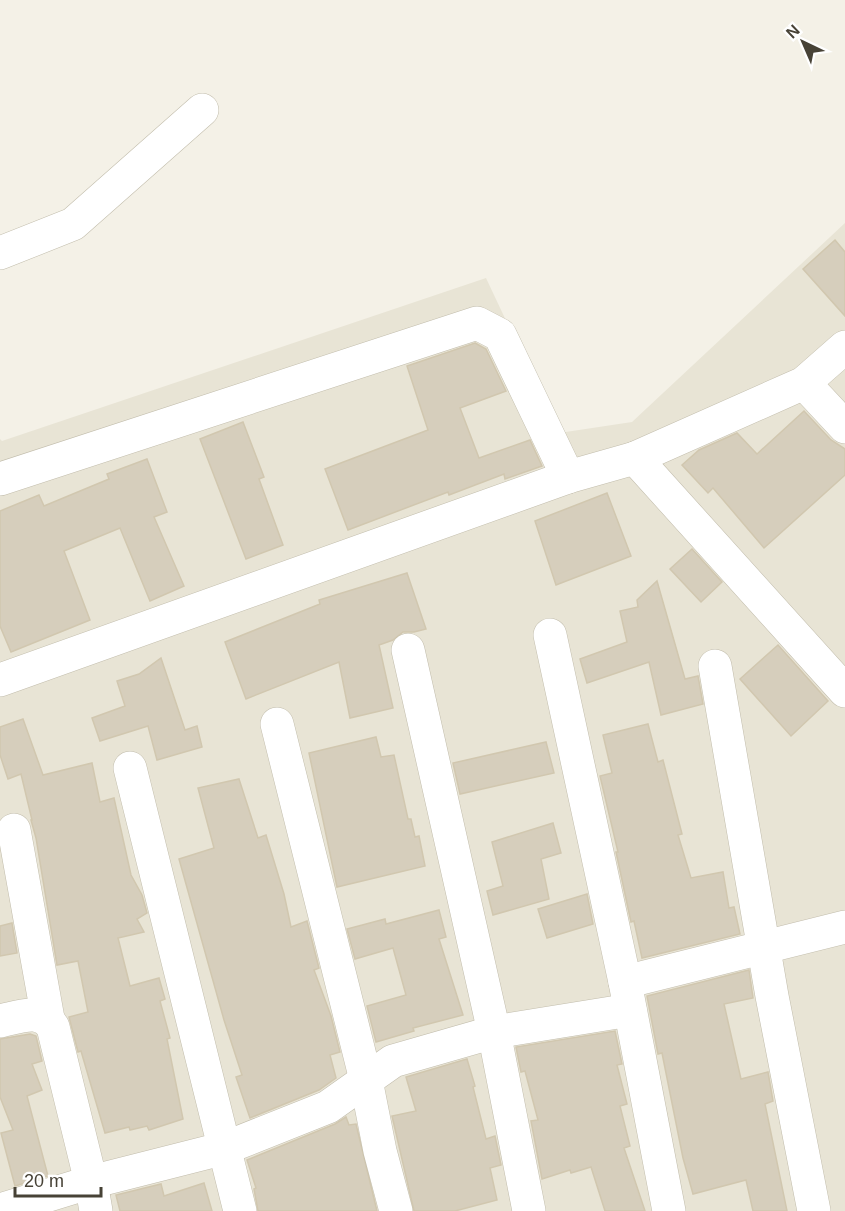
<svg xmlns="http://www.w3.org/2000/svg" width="845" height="1211" viewBox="0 0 845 1211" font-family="Arial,sans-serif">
<rect width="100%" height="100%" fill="#f4f1e7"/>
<path fill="#e8e4d5" d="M845,223v988h-845v-772l2,2 484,-163 73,155 73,-11z"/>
<g fill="#d6cebc" stroke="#d1c7af" stroke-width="1.5">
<path d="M835,240l10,12v64l-42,-47z"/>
<path d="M475,343l11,6 20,42 -46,17 19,50 51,-18 12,26 -37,13 -1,-5 -55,21 -1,-3 -100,38 -23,-61 103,-39 -21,-64z"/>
<path d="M804,411l27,29 14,9v26l-81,73 -51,-60 -5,5 -26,-28 17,-15 38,-17 20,21z"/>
<path d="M243,422l21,55 -5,2 24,66 -37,14 -46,-120z"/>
<path d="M147,459l20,53 -13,5 30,69 -34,15 -30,-73 -56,23 26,69 -79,32 -11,-26v-115l39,-16 5,11 65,-27 -2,-5z"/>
<path d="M607,493l24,63 -75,29 -21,-64z"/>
<path d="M692,549l30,33 -21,20 -31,-33z"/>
<path d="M407,573l19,56 -12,3h-11l-10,8 -14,5 14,63 -43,10 -11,-56 -93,37 -21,-57 95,-38 -1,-4z"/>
<path d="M657,581l28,98 13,-3 5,28 -42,11 -12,-53 -62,21 -7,-24 47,-17 -7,-31 18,-4 -1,-7z"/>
<path d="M778,645l50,56 -37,35 -51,-57z"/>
<path d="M161,658l24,72 12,-4 5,21 -45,13 -9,-34 -48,15 -8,-23 33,-12 -8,-25 22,-7z"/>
<path d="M23,719l20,56 49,-12 8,39 14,-4 17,77 11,20 5,18 -10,6 7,13 -26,6 12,48 29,-8 6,21 -5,2 10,37 -3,1 16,80 -34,11 -2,-4 -17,4 -1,-3 -24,6 -24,-82 -3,1 -9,-35 19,-5 -10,-51 -21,4 -21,-127 -5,-18h1l-11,-46 -13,5 -8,-24v-28z"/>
<path d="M648,724l10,38 5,-2 19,74 -4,1 13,43 32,-6 6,36 5,-1 6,27 -98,24 -8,-37 -3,1 -15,-70h2l-18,-76 12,-3 -9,-38z"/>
<path d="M376,737l5,20 13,-2 14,64h3l4,18 4,-1 6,30 -88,21 -28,-134z"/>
<path d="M546,742l8,31 -94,21 -7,-31z"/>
<path d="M239,779l19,59 8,-3 18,59 7,33 16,-6 12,47 -5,2 17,46 9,36 -10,3 6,23 -17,12 -69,28 -14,-41 6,-2 -18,-55 -45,-161 35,-11 -16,-60z"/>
<path d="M553,823l8,30 -20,6 8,40 -56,16 -6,-24 16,-5 -11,-44z"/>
<path d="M587,894l6,30 -46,14 -9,-29z"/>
<path d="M439,910l7,27 -7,2 24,76 -50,13 1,3 -38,11 -9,-36 39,-11 -13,-47 -38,11 -8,-30 38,-10 1,5z"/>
<path d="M12,923l5,30 -17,3v-30z"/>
<path d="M749,970l4,28 -29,6 17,75 27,-7 5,29 -8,3 22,107h-34l-7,-31 -53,14 -10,-36 -21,-105 -4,1 -11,-58z"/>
<path d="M615,1031l7,33 -5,1 10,39 -7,2 10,40 -6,2 21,63h-40l-14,-44 -20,6 -1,-3 -28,9 -11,-58 7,-1 -13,-49 -4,1 -5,-25z"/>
<path d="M30,1034l6,2 6,25 -10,3 10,26 -15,6 21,80 -33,10 -14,-53 12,-3 -13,-33v-58z"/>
<path d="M467,1059l8,27 -2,1 13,52 9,-3 6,29 -11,3 7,32 -42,11h-41l-22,-95 24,-5 -10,-34z"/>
<path d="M346,1117l3,8 7,-1 21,87h-119l-4,-22 2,-1 -9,-28 88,-36z"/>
<path d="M204,1183l8,28h-92l-4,-16 45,-11 3,12z"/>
</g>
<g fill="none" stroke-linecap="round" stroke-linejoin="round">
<g stroke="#c2bdac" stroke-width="34">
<g id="minor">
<path d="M0,253l73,-29 129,-114"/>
<path d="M804,383l41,44"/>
<path d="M635,458l210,233"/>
<path d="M0,479l477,-156 23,12 68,142"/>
<path d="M550,635l75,347 44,229"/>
<path d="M408,650l86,382 35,179"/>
<path d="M715,666l57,330 42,215"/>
<path d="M0,680l568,-203 67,-19 169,-75 41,-36"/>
<path d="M277,724l89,356 14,71 16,60"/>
<path d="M130,768l110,443"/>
<path d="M14,830l34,189"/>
<path d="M625,982l220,-55"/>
<path d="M0,1021c20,-4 40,-14 53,6l38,155 5,29"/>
<path d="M0,1210l91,-28 134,-34 103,-41 65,-46 101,-29 136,-22"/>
</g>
</g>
<use href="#minor" stroke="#fff" stroke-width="33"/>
</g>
<g transform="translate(803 42) rotate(316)" stroke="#ffffff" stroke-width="4.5" paint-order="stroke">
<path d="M0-4.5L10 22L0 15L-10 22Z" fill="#474236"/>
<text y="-9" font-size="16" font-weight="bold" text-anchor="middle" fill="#474236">N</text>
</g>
<path d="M15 1187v9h86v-9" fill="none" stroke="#474236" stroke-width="3"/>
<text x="24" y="1187" font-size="18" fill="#474236" stroke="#ffffff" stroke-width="4.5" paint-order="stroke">20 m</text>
</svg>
